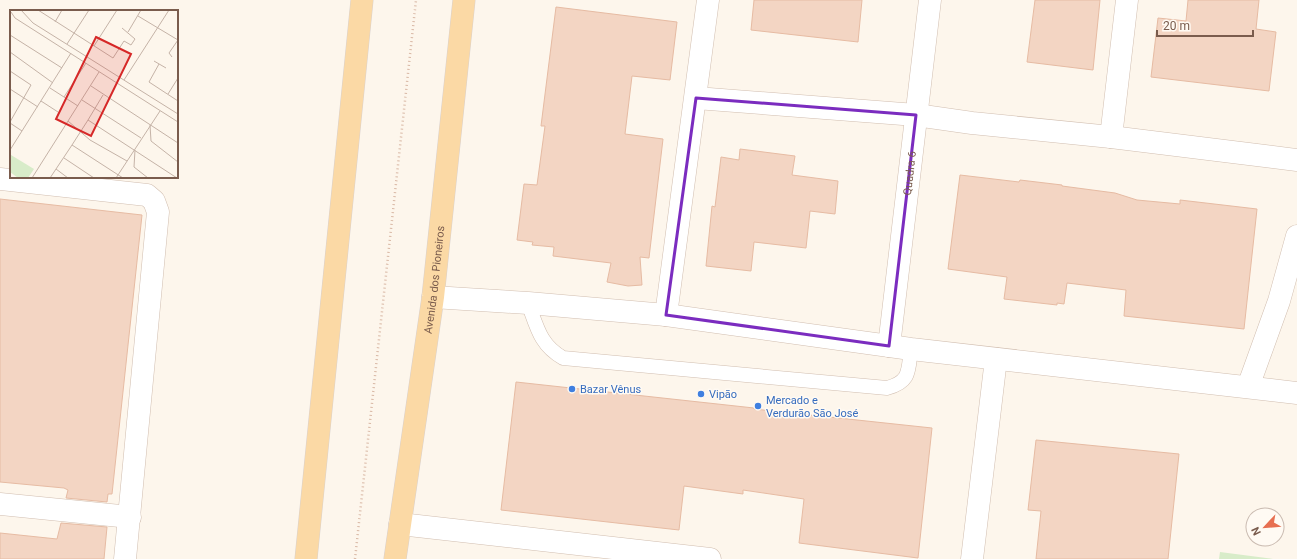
<svg xmlns="http://www.w3.org/2000/svg" width="1297" height="559" viewBox="0 0 1297 559" font-family="Roboto,sans-serif">
<rect width="100%" height="100%" fill="#fdf6ec"/>
<path fill="#d8ecc9" d="M1220,552l53,7h-54z"/>
<g fill="#f3d5c3" stroke="#e6bba3">
<path d="M754,0h108l-4,42 -107,-12z"/>
<path d="M1035,0h65l-7,70 -66,-8z"/>
<path d="M1188,0h71l-3,29 20,3 -7,59 -118,-14 7,-59 28,3z"/>
<path d="M556,7l121,15 -7,58 -38,-4 -7,58 38,5 -14,119 -9,-1 2,28 -14,1 -21,-4 4,-19 -58,-7 1,-9 -22,-2 1,-3 -16,-2 7,-56 13,1 8,-59h-4z"/>
<path d="M740,149l55,7 -3,19 46,6 -3,33 -25,-3 -4,37 -52,-6 -3,29 -45,-5 6,-60 3,1 6,-50 18,3z"/>
<path d="M960,175l59,7 1,-2 42,5v1l53,7 22,7 43,4v-4l77,9 -13,120 -120,-13 2,-26 -59,-7 -3,21 -7,-1v2l-53,-6 3,-22 -59,-8z"/>
<path d="M0,199l142,16 -30,279h-4l-1,8 -41,-4 2,-8 -4,-2 -64,-6z"/>
<path d="M516,382l238,26v1l178,19 -14,130 -119,-15 5,-44 -61,-9v4l-59,-8 -5,44 -178,-20z"/>
<path d="M1036,440l143,14 -11,105h-132l5,-48 -13,-1z"/>
<path d="M61,523l46,4 -3,32h-104v-26l57,6z"/>
</g>
<g fill="none" stroke-linecap="round" stroke-linejoin="round">
<g stroke="#d1beb0" stroke-width="15">
<path id="lane" d="M528,303c9,24 12,42 35,55l324,30c24,-6 21,-18 24,-39"/>
</g>
<g stroke="#d1beb0" stroke-width="23">
<g id="street">
<path d="M696,98l220,17 56,8 139,14 16,-137"/>
<path d="M1111,137l186,23"/>
<path d="M0,179l147,16 7,6 4,11 -33,347"/>
<path d="M433,297l95,6 138,12 245,34 386,44"/>
<path d="M666,315l42,-315"/>
<path id="s1" d="M889,346l41,-346"/>
<path d="M1248,387l31,-86 18,-65"/>
<path d="M0,504l130,13"/>
<path d="M400,524l310,35"/>
<path d="M972,559l24,-200"/>
</g>
</g>
<g stroke="#dad1cd" stroke-width="23">
<g id="primary">
<path d="M306,559l56,-559"/>
<path id="s2" d="M395,559l38,-262 31,-297"/>
</g>
</g>
<path stroke="#d9b8a5" stroke-width="2.5" stroke-dasharray="1 3" stroke-linecap="butt" d="M355,559l61,-559"/>
<use href="#lane" stroke="#fff" stroke-width="14"/>
<use href="#street" stroke="#fff" stroke-width="22"/>
<use href="#primary" stroke="#fbd9a5" stroke-width="22"/>
</g>
<path fill="none" stroke="#7b2cbf" stroke-width="3" stroke-linejoin="round" d="M696,98l220,17 -27,231 -223,-31z"/>
<g fill="#3f7fe0" stroke="#fffaf3" stroke-width="1.5">
<circle cx="572" cy="389" r="4"/>
<circle cx="701" cy="394" r="4"/>
<circle cx="758" cy="406" r="4"/>
</g>
<g text-anchor="middle" dominant-baseline="central" stroke-width="3" stroke-linejoin="round" paint-order="stroke">
<g font-size="11" fill="#7a5c4d" stroke="#fffaf3">
<text stroke="none"><textPath href="#s1" startOffset="174">Quadra 6</textPath></text>
<text stroke="none"><textPath href="#s2" startOffset="282">Avenida dos Pioneiros</textPath></text>
</g>
<g font-size="11" fill="#366cbe" stroke="#fffaf3" text-anchor="start">
<text x="580" y="389">Bazar Vênus</text>
<text x="709" y="394">Vipão</text>
<text x="766" y="400">Mercado e<tspan x="766" dy="13">Verdurão São José</tspan></text>
</g>
</g>
<g transform="translate(10 10)">
<rect width="168" height="168" fill="#fdf6ec"/>
<path d="M1,145l23,14 -6,9h-10l-8,-6z" fill="#d8ecc9"/>
<path fill="none" stroke="#c5b3a7" stroke-width="1" d="M11,0l12,13 145,91M28,0l75,48 11,-17 7,4 4,-6 -13,-11M1,2l4,6 163,104M128,6l40,24M45,12l7,-12M118,22l13,-22M0,25l52,33M57,34l22,-34M84,36l23,-36M0,42l43,31M162,47l-3,-4 9,-13M144,51l12,7M149,54l-10,18 29,19M0,61l21,14 -21,37M114,70l45,-70M81,76l87,57M40,78l28,18M0,79l28,18M158,84l10,-16M93,85l-15,25 89,58M54,87l22,-34M72,90l59,38M31,91l17,11M78,110l-16,25 51,33M58,111l22,19 37,21M0,113l12,8M140,115l1,16 27,21M0,140l61,-97M125,140l-1,17 14,11M54,148l30,20M46,159l12,9M22,168l67,-106M40,168l22,-33M106,168l44,-67"/>
<path fill="#d62828" fill-opacity="0.15" stroke="#d62828" stroke-width="2" d="M86,27l35,17 -40,82 -35,-17z"/>
<rect width="168" height="168" fill="none" stroke="#7a5c4d" stroke-width="2"/>
</g>
<g transform="translate(1265 527) rotate(244)"><circle r="19" fill="#fffaf3" stroke="#cabbb1"/>
<path d="M0-3L7 15L0 10L-7 15Z" fill="#e76f51"/>
<text y="-6" font-size="11" font-weight="bold" text-anchor="middle" fill="#7a5c4d">N</text>
</g>
<path d="M1157 30v6h96v-6" fill="none" stroke="#7a5c4d" stroke-width="2"/>
<text x="1163" y="30" font-size="12" fill="#7a5c4d" stroke="#fffaf3" stroke-width="3" paint-order="stroke">20 m</text>
</svg>
